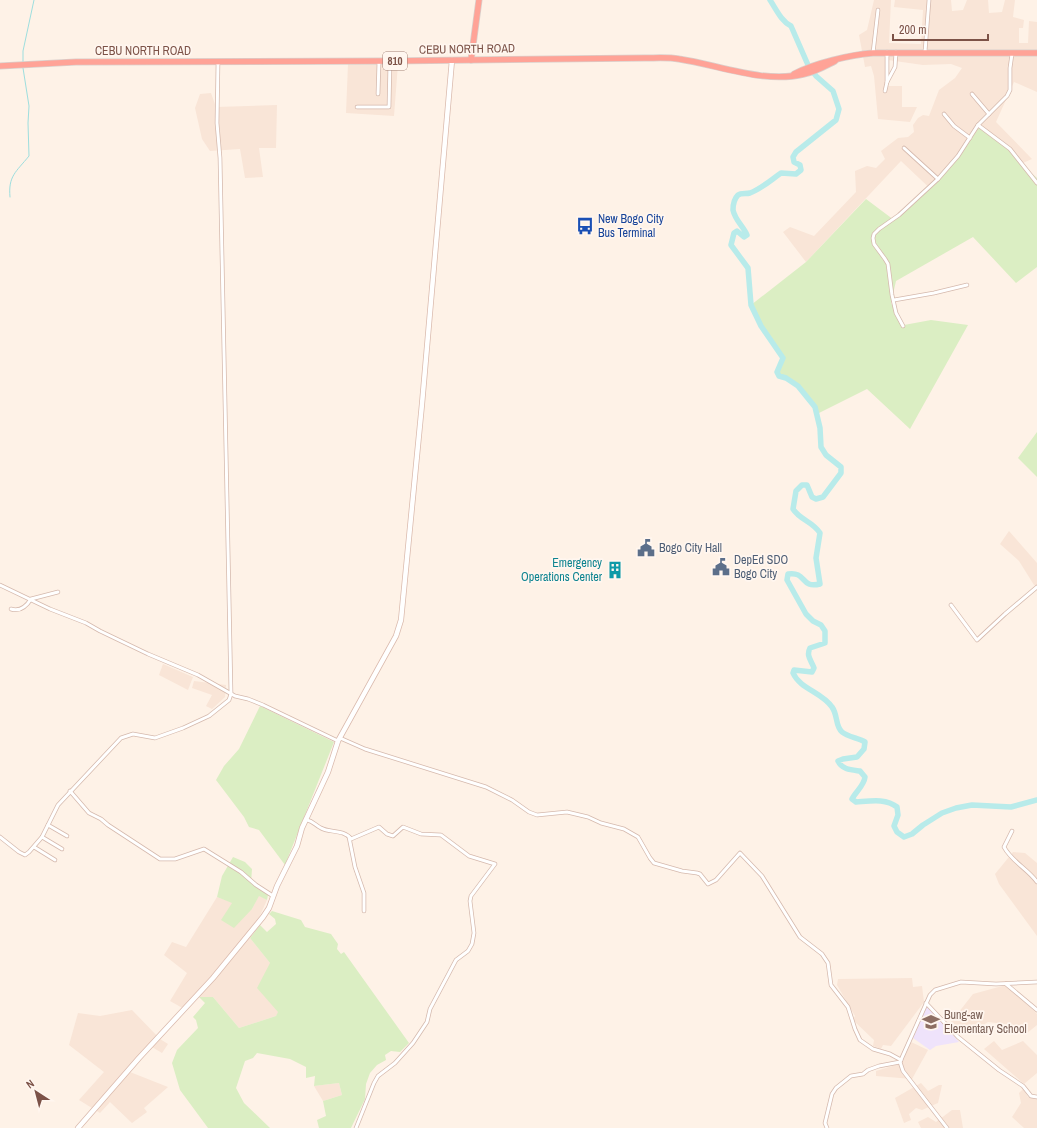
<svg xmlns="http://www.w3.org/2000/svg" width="1037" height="1128" viewBox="0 0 1037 1128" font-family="'Archivo Narrow',sans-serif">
<rect width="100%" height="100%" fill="#fef2e7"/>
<g fill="#f9e5d7">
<path d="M874,0h17l-2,43 32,1 2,-34 -29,-3 1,-7h56l1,11 11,-1 4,-10h21l1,13 13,-1 3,-12h10l-2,17 11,3 -1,8h-4v15h9l1,-22 8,1v70l-23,-10 -18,40 36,37 -70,31 -24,6 -37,-35 -95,101 -23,-30 7,-5 24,9 42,-44 -1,-21 12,-5 9,2 9,-9 -4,-8 17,-13 10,-1 6,-5 -1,-7 5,-7 5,-3 6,1 10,-26 16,-12 7,-10 -11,-4 -28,1 -35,-5v26h14v21h15l-7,15 -32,-3 -4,-43 -3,-10 -6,1 -6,-32 8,-5z"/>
<path d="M348,64h50l-4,52 -48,-3z"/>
<path d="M211,93l5,14 61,-2 -1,43h-17l4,29 -18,1 -5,-29 -30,2 -8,-12 -7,-31 5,-14z"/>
<path d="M1009,531l28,32v23l-3,-1 -15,-24 -19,-17z"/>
<path d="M163,664l30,13 -5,13 -29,-15z"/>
<path d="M194,681l32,4 -1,12 -13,12 -6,-3 6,-11 -20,-7z"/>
<path d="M1013,852l12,1 12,10v73l-38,-52 -4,-10z"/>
<path d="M259,895l8,5 -17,38 20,25 9,49 -3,4 -37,12 -26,-31h-14l-13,13 -16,-9 17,-28 -23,-18 8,-13 14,5 31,-50 35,12z"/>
<path d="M912,978l1,9 9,-1 2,16 -33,44 -8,-1 -2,4 -8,-3 1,-6 -21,-20 2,-4 -18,-31 1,-6z"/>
<path d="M1006,985l14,11 17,18v11l-11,9 -12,-9 -26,-3 -19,12 -18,-12 22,-28z"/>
<path d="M132,1010l28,29 8,5 -6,9 -10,-6 -22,25 38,15 -24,21 3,4 -15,11 -22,-21 -10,11 -21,-13 25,-28 -35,-27 9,-32 22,3z"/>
<path d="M994,1041l8,9 21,-9 14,14v18l-13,11 -40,-35z"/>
<path d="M911,1042l17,8 -16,29 -36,-3v-5l26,-8z"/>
<path d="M339,1083l3,12 -19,6 -9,-15z"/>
<path d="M921,1083l7,8 11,-6h3l-4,18 -16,7 -6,-2 -7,6 2,6 -7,3 -9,-25z"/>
<path d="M1023,1089l5,8 9,2v29h-13l-12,-11 9,-14 -2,-10z"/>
<path d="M952,1110h8l3,18h-42l-3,-6 10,-5 8,5z"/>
</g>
<path fill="#efe3fb" d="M927,1006l32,36 -23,4 -6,4 -17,-12z"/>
<g fill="#dbeec3">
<path d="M979,128l28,19 14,17 16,14v89l-21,16 -43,-46 -77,44 -5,22 13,22 27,-5 37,5 -58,104 -43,-40 -50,25c-4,-15 -22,-35 -38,-38l-2,-4 6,-14 -22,-32 -10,-21 55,-43 60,-63 28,21 53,-50z"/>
<path d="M1037,432v45l-19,-19z"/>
<path d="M260,706l74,36 -49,123 -26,-35 -10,-3 -5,-10 -28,-37 8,-14 15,-17z"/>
<path d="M233,857l12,5 7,7 -1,14 17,12 -1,5 -8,-4 -7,13 -18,19 -13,-8 11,-17 -15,-6 5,-21z"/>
<path d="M272,911l29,9 4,7 26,7 7,10 -1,5 4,5 3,-2 65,91 -9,9 -9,-1 -6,4 1,5 -9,5 -7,8 -4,11 -1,15 -14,29h-32l-2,-8 9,-4 -3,-15 19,-6 -3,-12 -25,3 1,-10 -9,2v-11l-16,-8 -33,-6 -4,5 -8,3 -9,27 8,15 26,25h-62l-28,-38 -8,-27 5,-13 21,-22 -2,-8 -3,-3 12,-14 -6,-6h14l26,31 37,-12 2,-4 -21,-24 13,-25 -20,-25 10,-13 7,7 9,-8 -1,-5 -6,-5z"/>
</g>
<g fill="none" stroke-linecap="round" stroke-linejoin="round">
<g stroke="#9ddede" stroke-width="1">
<path d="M23,62v-11l11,-51"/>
<path d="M10,197c-2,-21 6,-25 19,-41l-1,-33 1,-17 -6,-38"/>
</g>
<path stroke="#b8ebea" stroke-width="5.5" d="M770,0c6,9 11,21 21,26l17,39 8,11 17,15 6,18 -3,11 -40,32 -3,5 1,5 6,3 1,5 -5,4 -15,-1c-10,7 -20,16 -31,20 -4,1 -9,0 -12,2 -4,4 -5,11 -5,15 2,10 10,16 14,25l-3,2 -7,-6 -3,2 -3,12 17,23 3,37 10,21 22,32 -6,14 2,4 7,2 12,8 17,21 5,21 1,19 5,8 15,12v6l-18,24 -7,2 -4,-2 -5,-12h-5l-6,6 -3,18c7,11 19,12 27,24l-4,25 4,26c-20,5 -13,-13 -32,-10l-1,6 19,34 7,7 8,4 4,6v12l-15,5c-4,8 1,12 4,20l-2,4 -18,-2 -1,3c7,16 29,19 39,34 6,8 3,19 10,25 6,5 16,6 23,10l-1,7 -7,8 -14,2 -5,2c4,9 14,9 22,10l5,6c-1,9 -9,14 -13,22l4,3c14,-1 30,-4 41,5l1,8 -4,11 3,6 7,5 8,-3 11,-9 19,-12 14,-5 16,-3 39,2 26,-7"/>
<g stroke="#d5b9ad" stroke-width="4.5">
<g id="street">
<path d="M925,52l4,-52"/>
<path d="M873,53l5,-43"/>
<path d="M887,82l8,-15 1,-15"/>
<path d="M885,91l2,-9v-30"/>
<path d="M378,94l1,-33"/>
<path d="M972,94l17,20"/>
<path d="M357,107h32l1,-46"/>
<path d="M944,114l10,12 16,12"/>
<path d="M978,125l32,24 27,34"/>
<path d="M904,148l34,31"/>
<path d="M894,300l40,-7 33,-8"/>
<path d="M903,326l-7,-13 -4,-18 -4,-31 -3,-5 -11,-15 -1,-6 1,-4 5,-5 20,-14 39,-36 20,-23 20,-31 29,-29 3,-6v-22l2,-14"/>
<path d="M0,585l50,24 36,14 14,8 48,23 50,21 37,21 13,3 15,6 75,36"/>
<path d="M951,605l26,35 28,-26 32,-27"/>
<path d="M11,609c9,3 15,-2 20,-10l27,-7"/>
<path d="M340,738l25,11 121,38 26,13 17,12 8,3 30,-3 21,5 13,6 23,6 14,8 12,21 4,5 28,8 15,2 3,1 8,10 8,-4 24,-27 22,23 38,61 22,17 6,9 3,22 17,22 7,22 5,11 13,9 17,5 11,6"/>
<path d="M70,791l19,22 12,6 7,6 52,34h15l29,-10 37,23 15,13 17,11"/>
<path d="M307,820c6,1 8,5 14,8 8,5 23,1 30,11l28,-12 8,7 6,2 10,-9 18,7 20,1 28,21 26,8 -24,32 -1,5 4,32 -2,11 -4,7 -12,9 -26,49 -3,13 -14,21 -18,20 -17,13 -4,7 -18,45"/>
<path d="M48,825l19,11"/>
<path d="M1012,831l-8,16c8,15 24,22 33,35"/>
<path d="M0,837l19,15 6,3 4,-3 13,-15 16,-32 63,-67 12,-4 22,4 28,-10 26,-12 20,-16 2,-6 -11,-536 -3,-35 1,-61"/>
<path d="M42,837l20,12"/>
<path d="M349,837l6,30 9,26v18"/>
<path d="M34,847l21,13"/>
<path d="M1006,984l31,26"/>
<path d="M926,1003l32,34 41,33 24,16 8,10 6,1"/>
<path d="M827,1128l-2,-5 7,-29 4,-6 15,-12 12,-2 5,-4 11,-4 21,-4"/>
<path d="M947,1128l-44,-57 -3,-9 30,-67 5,-5 26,-8 35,2 41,-2"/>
</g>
</g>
<g stroke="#dabaad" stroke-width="6">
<path id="secondary" d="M78,1128l61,-70 74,-80 50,-61 6,-9 8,-22 20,-40 5,-18 26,-56 10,-31 58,-105 5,-16 21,-216 30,-344"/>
</g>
<g stroke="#dacfcb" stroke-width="7">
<g id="highway">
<path d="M471,60l8,-60"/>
<path d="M0,66l76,-4 314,-1 255,-3c11,0 23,-1 34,1 40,6 85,25 125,15 11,-2 21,-8 31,-13"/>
<path d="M794,74c21,-11 56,-19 79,-21h164"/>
</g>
</g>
<use href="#street" stroke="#fff" stroke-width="3"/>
<use href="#secondary" stroke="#fff" stroke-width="4.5"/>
<use href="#highway" stroke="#ffa397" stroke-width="5.5"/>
</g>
<defs>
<g id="bus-bare" transform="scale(1.38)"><path d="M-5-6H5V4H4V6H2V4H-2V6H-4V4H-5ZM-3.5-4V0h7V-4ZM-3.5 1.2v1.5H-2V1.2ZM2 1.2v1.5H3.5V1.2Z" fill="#1a4fb4" stroke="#fff6ef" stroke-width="2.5" paint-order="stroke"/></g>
<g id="civic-bare" transform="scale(1.38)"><path d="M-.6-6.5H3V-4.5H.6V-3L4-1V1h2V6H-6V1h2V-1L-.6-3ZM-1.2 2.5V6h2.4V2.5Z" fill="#5c6f8a" stroke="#fff6ef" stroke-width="2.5" paint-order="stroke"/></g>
<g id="building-bare" transform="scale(1.38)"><path d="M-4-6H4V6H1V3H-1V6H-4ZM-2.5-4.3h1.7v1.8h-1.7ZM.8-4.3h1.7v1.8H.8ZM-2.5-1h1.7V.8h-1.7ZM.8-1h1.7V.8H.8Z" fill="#0f9aa8" stroke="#fff6ef" stroke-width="2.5" paint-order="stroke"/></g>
<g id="school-bare" transform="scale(1.38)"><path d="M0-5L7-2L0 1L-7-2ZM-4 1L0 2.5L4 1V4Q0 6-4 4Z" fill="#8d6e63" stroke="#fff6ef" stroke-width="2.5" paint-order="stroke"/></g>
</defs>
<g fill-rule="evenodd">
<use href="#bus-bare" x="585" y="226"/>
<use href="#civic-bare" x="646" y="548"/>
<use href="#civic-bare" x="721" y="567"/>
<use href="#building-bare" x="615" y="570"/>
<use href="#school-bare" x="931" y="1022"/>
</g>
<g text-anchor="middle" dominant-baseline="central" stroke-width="3.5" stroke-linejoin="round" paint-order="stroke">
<rect fill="#fff6ef" stroke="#a38379" stroke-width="1" x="383" y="52" width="24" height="18" rx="3"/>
<g font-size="11" font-weight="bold" fill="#7c5247">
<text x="395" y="61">810</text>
</g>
<g font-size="12" fill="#7c5247" stroke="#fff6ef">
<text transform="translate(467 49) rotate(-1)">CEBU NORTH ROAD</text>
<text x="143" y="51">CEBU NORTH ROAD</text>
</g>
<g font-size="12" fill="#164399" stroke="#fff6ef" text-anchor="start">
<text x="598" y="219">New Bogo City<tspan x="598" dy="14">Bus Terminal</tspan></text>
</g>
<g font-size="12" fill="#4e5e75" stroke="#fff6ef" text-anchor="start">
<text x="659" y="548">Bogo City Hall</text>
<text x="734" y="560">DepEd SDO<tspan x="734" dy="14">Bogo City</tspan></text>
</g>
<g font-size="12" fill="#0d838f" stroke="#fff6ef" text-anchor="end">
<text x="602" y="563">Emergency<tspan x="602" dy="14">Operations Center</tspan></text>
</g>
<g font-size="12" fill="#785e54" stroke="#fff6ef" text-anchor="start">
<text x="944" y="1015">Bung-aw<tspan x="944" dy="14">Elementary School</tspan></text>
</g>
</g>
<g transform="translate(36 1092) rotate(324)" stroke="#fff6ef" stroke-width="3" paint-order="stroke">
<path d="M0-3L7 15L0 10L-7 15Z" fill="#7c5247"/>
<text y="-6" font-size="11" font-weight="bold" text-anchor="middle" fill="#7c5247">N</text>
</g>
<path d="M893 34v6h95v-6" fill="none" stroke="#7c5247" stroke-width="2"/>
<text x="899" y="34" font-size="12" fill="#7c5247" stroke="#fff6ef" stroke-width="3" paint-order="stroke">200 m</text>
</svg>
